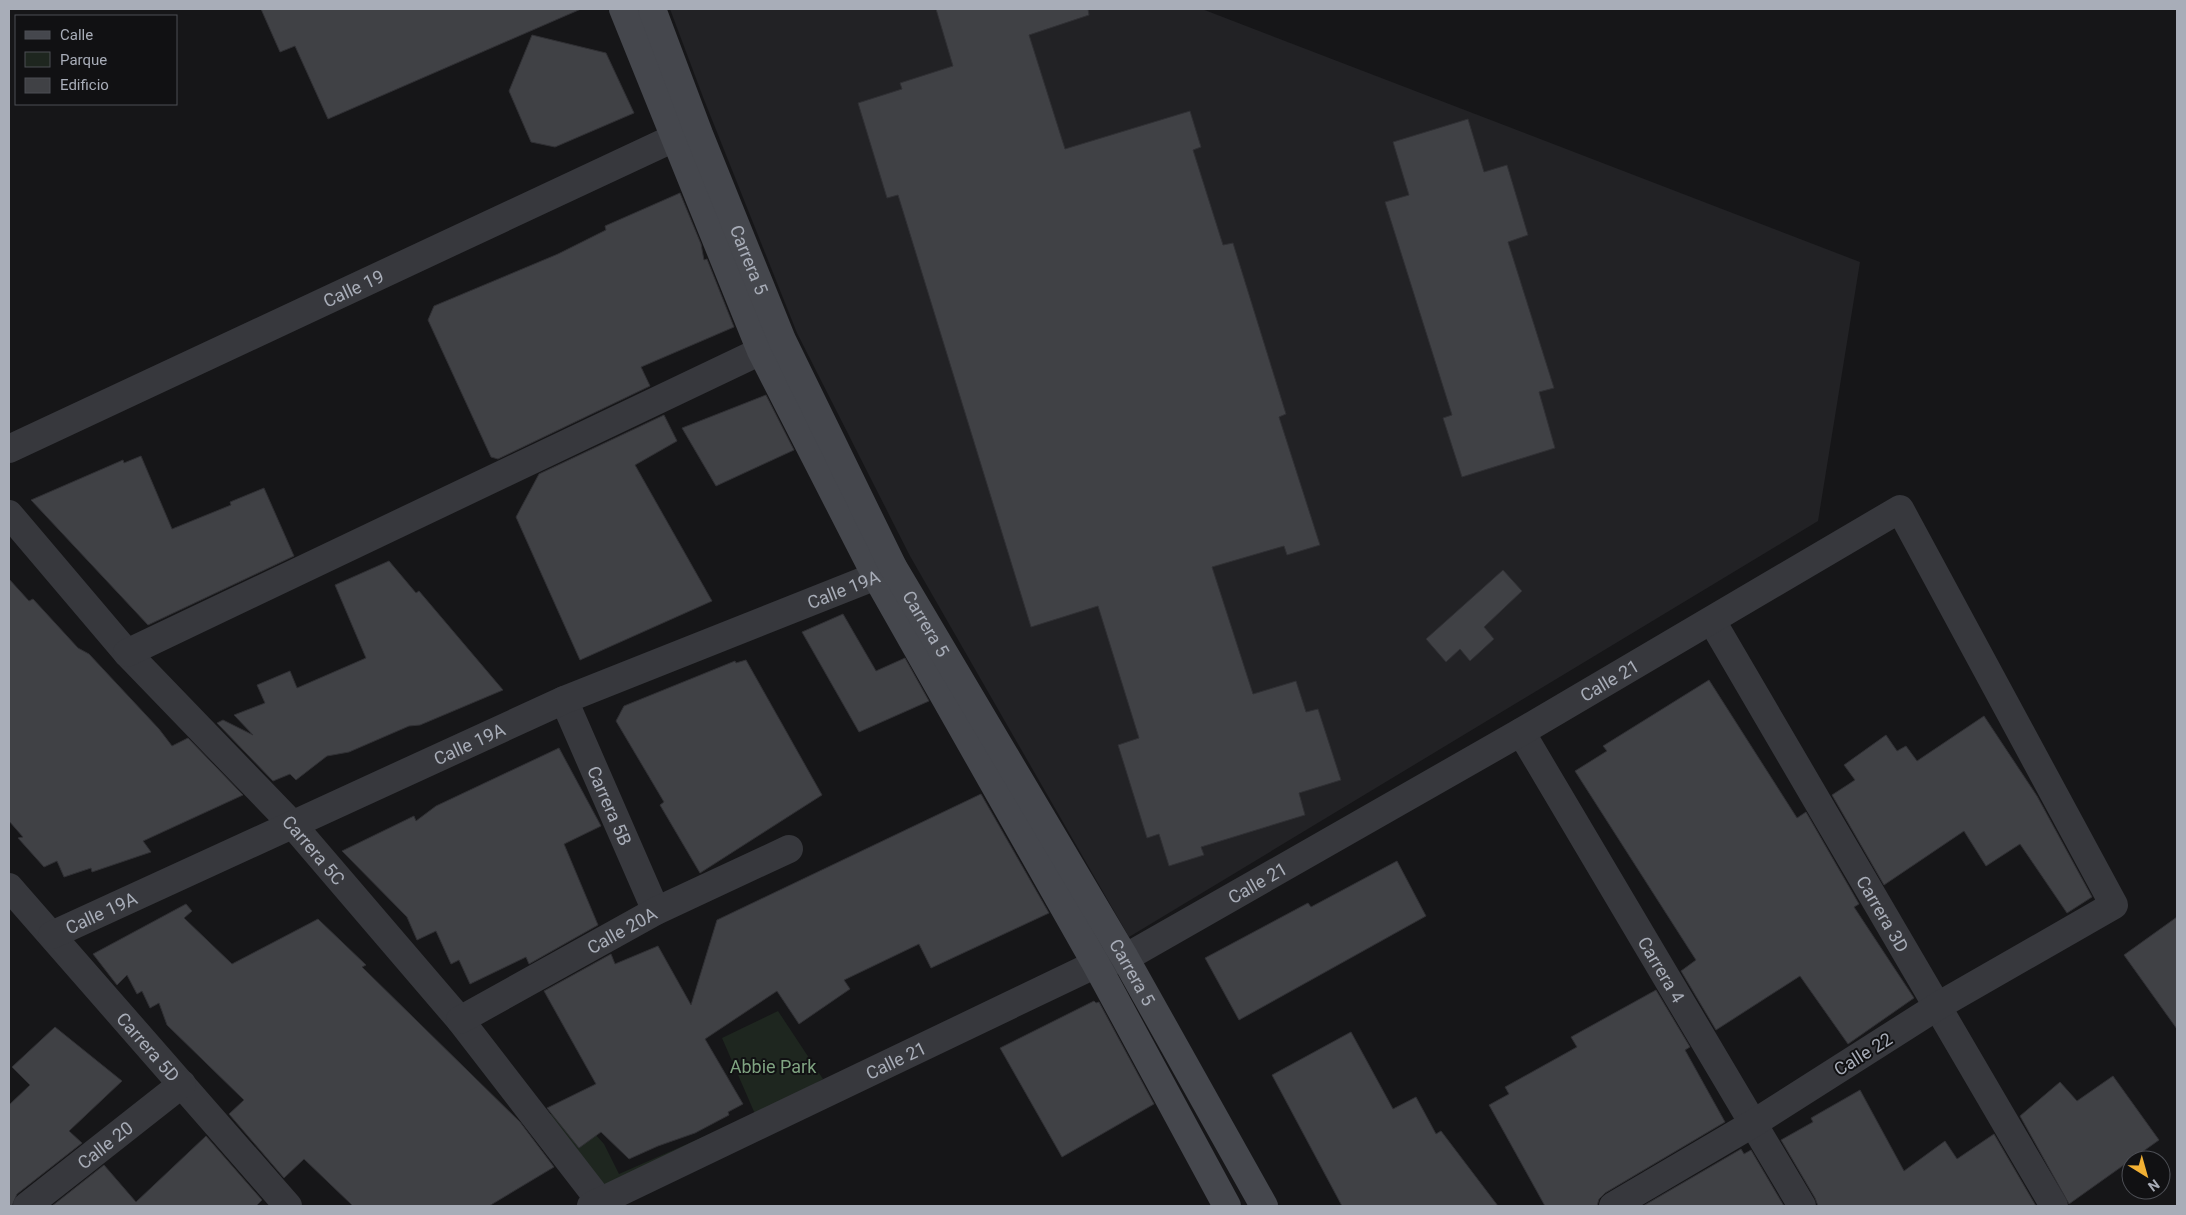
<svg xmlns="http://www.w3.org/2000/svg" width="2186" height="1215" viewBox="0 0 2186 1215" font-family="Roboto,sans-serif">
<rect width="100%" height="100%" fill="#161618"/>
<path fill="#222225" d="M670,9h532l658,253 -42,259 -689,416 -219,-381 -113,-223 -94,-236z"/>
<path fill="#1e261f" d="M778,1011l45,68 -66,39 -157,69 -55,-69 22,-15 37,41 15,30 136,-60 -33,-76z"/>
<g fill="#404145" stroke="#303034">
<path d="M261,9h320l-253,110 -33,-73 -15,6z"/>
<path d="M936,9h152l1,6 -60,20 36,114 125,-38 11,36 -8,3 30,95 10,-2 53,171 -7,3 41,128 -33,10 -3,-9 -72,21 41,127 43,-13 10,31 12,-3 23,71 -42,13 6,22 -104,32 3,8 -35,11 -10,-32 -12,4 -29,-93 21,-7 -41,-132 -67,21 -133,-432 -11,3 -29,-95 44,-14 -2,-6 53,-17z"/>
<path d="M532,35l74,18 28,60 -79,34 -24,-5 -22,-51z"/>
<path d="M1468,119l16,53 23,-7 21,70 -20,7 46,146 -15,4 16,56 -93,29 -19,-59 9,-3 -67,-213 24,-7 -16,-53z"/>
<path d="M680,193l21,51 3,16 3,-1 27,68 -93,40 9,19 -152,73 -7,-2 -63,-137 6,-14 124,-52 48,-24 -1,-4z"/>
<path d="M766,395l28,55 -78,36 -34,-58z"/>
<path d="M664,415l13,26 -42,24 77,136 -132,59 -64,-143 23,-43z"/>
<path d="M141,456l31,73 59,-24 -1,-3 34,-14 30,68 -146,69 -117,-125 92,-40 1,3z"/>
<path d="M389,561l27,32 3,-2 84,99 -83,35 -11,1 -60,26 -22,4 -31,24 -6,-6 -17,7 -56,-58 6,-3 30,15 -19,-20 31,-12 -8,-18 33,-14 7,17 69,-30 -31,-73z"/>
<path d="M1503,570l19,21 -38,36 10,12 -24,22 -10,-12 -14,13 -20,-23z"/>
<path d="M9,579l20,22 4,-2 45,49 11,6 70,75 13,17 16,-8 55,57 -100,46 8,11 -59,20 -1,-4 -27,9 -7,-16 -13,6 -26,-29 5,-1 -14,-16z"/>
<path d="M843,614l33,57 29,-13 24,43 -70,31 -57,-100z"/>
<path d="M746,660l76,135 -122,78 -40,-68 4,-3 -48,-81 8,-15 111,-45 1,2z"/>
<path d="M1709,680l88,138 9,-6 53,92 -5,3 60,91 -66,46 -48,-68 -84,54 -35,-59 15,-11 -121,-189 32,-20 -4,-5z"/>
<path d="M1984,716l53,80 55,101 -25,16 -47,-69 -34,22 -22,-35 -80,54 -52,-90 23,-15 -11,-15 42,-30 11,16 9,-5 11,15z"/>
<path d="M559,748l42,78 -37,18 34,81 -69,39 -3,-7 -56,27 -11,-24 -8,4 -15,-33 -19,9 -10,-23 -65,-66 72,-35 2,5 20,-15z"/>
<path d="M981,794l68,119 -118,55 -12,-24 -75,36 6,9 -51,35 -22,-33 -72,48 38,65 -15,8 1,3 -34,18 -37,13 -29,13 -28,-27 -22,16 -32,-40 49,-24 -52,-93 67,-37 4,10 43,-18 33,59 26,-85z"/>
<path d="M1397,861l29,55 -187,104 -34,-62 103,-55 3,4z"/>
<path d="M186,904l6,7 -8,7 48,46 86,-45 48,46 -4,2 158,155 34,45 -65,39h-136l-49,-47 -20,19 -55,-64 15,-14 -77,-75 -8,-22 -9,5 -8,-17 -5,3 -10,-19 -10,10 -24,-31z"/>
<path d="M2177,917v112l-53,-74z"/>
<path d="M1656,990l34,57 -5,3 40,72 -120,71 -6,6 -2,7h-52l-56,-101 20,-11 -4,-7 72,-40 -6,-10z"/>
<path d="M1094,1001l2,2 3,-1 55,102 -92,53 -62,-109z"/>
<path d="M55,1027l67,54 -53,50 13,12 -65,51 -5,12h-3v-101l21,-20 -18,-18z"/>
<path d="M1351,1032l42,77 23,-12 20,37 5,-3 57,75h-156l-70,-131z"/>
<path d="M2113,1076l46,64 -90,64 -49,-88 40,-34 17,19z"/>
<path d="M1860,1090l44,81 41,-30 12,18 37,-25 42,72h-218l-3,-8 -34,-58 32,-18 -2,-4z"/>
<path d="M206,1136l56,64 -6,6h-204l52,-41 32,37z"/>
<path d="M1741,1149l3,5 7,-4 33,56h-141z"/>
</g>
<g fill="none" stroke-linecap="round" stroke-linejoin="round">
<g stroke="#37383d" stroke-width="28">
<path id="s1" d="M9,449l665,-311 24,-3"/>
<path id="s2" d="M9,514l118,139 165,171 168,196 140,181"/>
<path id="s3" d="M1712,621l342,585"/>
<path d="M127,653l634,-302"/>
<path id="s4" d="M564,700l92,211"/>
<path id="s5" d="M1521,732l281,474"/>
<path id="s6" d="M9,887l279,319"/>
<path id="s7" d="M52,935l512,-235 312,-124 17,-9"/>
<path id="s8" d="M460,1020l196,-109 133,-62"/>
<path id="s9" d="M27,1206l155,-122"/>
<path id="s10" d="M591,1206l505,-242 29,-6 396,-226 379,-223 214,396 -176,101 -184,117 -141,83"/>
</g>
<g stroke="#45474d" stroke-width="28">
<path d="M623,9l138,342 115,225 220,388 131,242"/>
<path id="s11" d="M652,9l47,125 83,206 111,227 232,391 139,248"/>
</g>
</g>
<g text-anchor="middle" dominant-baseline="central" stroke-width="4" stroke-linejoin="round" paint-order="stroke">
<g font-size="18" fill="#a8adb8" stroke="#111113">
<text stroke="none"><textPath href="#s11" startOffset="269">Carrera 5</textPath></text>
<text stroke="none"><textPath href="#s1" startOffset="380">Calle 19</textPath></text>
<text stroke="none"><textPath href="#s7" startOffset="864">Calle 19A</textPath></text>
<text stroke="none"><textPath href="#s11" startOffset="674">Carrera 5</textPath></text>
<text stroke="none"><textPath href="#s10" startOffset="1148">Calle 21</textPath></text>
<text stroke="none"><textPath href="#s7" startOffset="459">Calle 19A</textPath></text>
<text stroke="none"><textPath href="#s4" startOffset="115">Carrera 5B</textPath></text>
<text stroke="none"><textPath href="#s2" startOffset="454">Carrera 5C</textPath></text>
<text stroke="none"><textPath href="#s10" startOffset="742">Calle 21</textPath></text>
<text stroke="none"><textPath href="#s7" startOffset="54">Calle 19A</textPath></text>
<text stroke="none"><textPath href="#s3" startOffset="339">Carrera 3D</textPath></text>
<text stroke="none"><textPath href="#s8" startOffset="185">Calle 20A</textPath></text>
<text stroke="none"><textPath href="#s5" startOffset="276">Carrera 4</textPath></text>
<text stroke="none"><textPath href="#s11" startOffset="1079">Carrera 5</textPath></text>
<text stroke="none"><textPath href="#s6" startOffset="212">Carrera 5D</textPath></text>
<text transform="translate(1863 1054) rotate(-32)">Calle 22</text>
<text stroke="none"><textPath href="#s10" startOffset="338">Calle 21</textPath></text>
<text stroke="none"><textPath href="#s9" startOffset="99">Calle 20</textPath></text>
</g>
<g font-size="18" fill="#7fa381" stroke="#111113">
<text x="773" y="1066">Abbie Park</text>
</g>
</g>
<rect width="2186" height="1215" fill="none" stroke="#a8adb8" stroke-width="20"/>
<rect x="15" y="15" width="162" height="90" fill="#111113" stroke="#4d4f55"/>
<rect x="25" y="31" width="25" height="8" fill="#45474d" stroke="#4d4f55"/>
<text x="60" y="40" font-size="15" fill="#a8adb8">Calle</text>
<rect x="25" y="52" width="25" height="15" fill="#1e261f" stroke="#4d4f55"/>
<text x="60" y="65" font-size="15" fill="#a8adb8">Parque</text>
<rect x="25" y="78" width="25" height="15" fill="#404145" stroke="#4d4f55"/>
<text x="60" y="90" font-size="15" fill="#a8adb8">Edificio</text>
<g transform="translate(2146 1175) rotate(143)"><circle r="24" fill="#111113" stroke="#4d4f55"/>
<path d="M0-4L9 19L0 12L-9 19Z" fill="#f2b134"/>
<text y="-8" font-size="14" font-weight="bold" text-anchor="middle" fill="#a8adb8">N</text>
</g>
</svg>
